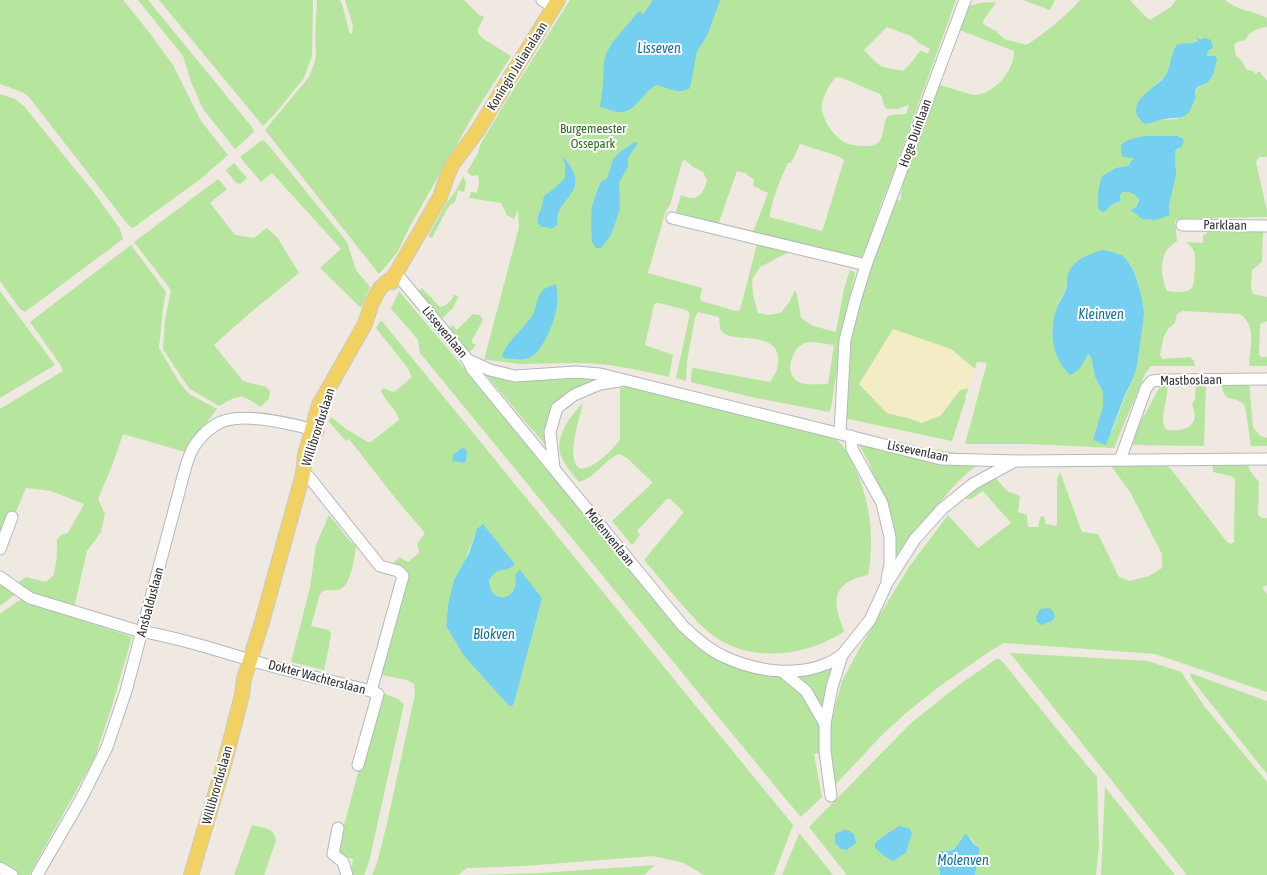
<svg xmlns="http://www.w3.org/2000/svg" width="1267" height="875" viewBox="0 0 1267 875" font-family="'Asap Condensed',sans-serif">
<rect width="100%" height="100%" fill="#efe9e1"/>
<g fill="#b6e59e" fill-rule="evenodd">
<path d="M0,0h123l26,32 24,33 28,56 27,34 -30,26 -61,44 -4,3 -4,-2 -100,-129 -7,-5 -22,-8z"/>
<path d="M138,0h10l104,127 2,5 -19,17 -32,-40 -12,-27 -8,-26z"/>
<path d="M159,0h154l-1,56 -8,22 -30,37 -11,11z"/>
<path d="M317,0h23l2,4 8,30 2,-1 1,-7 -8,-26h119l14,14 6,3 -6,12v4l4,5 29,18 -38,60 -63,110 -13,27 -18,21 -114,-144 44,-53 6,-16 1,-6 -1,-17z"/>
<path d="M570,0h386l-67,185c-12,24 -16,52 -29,75l-108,-25 16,-42 -13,-6 -2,-2 1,-5 -9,-7 -8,-2 -19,54 -42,-13 5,-17c3,1 7,3 10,3 10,1 14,-10 16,-18l-4,-8 -10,-5 -8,-7 -3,2 -12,43 -4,5 -18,63 54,15 -2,10 1,3 35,10 4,-1 17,-66 32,8 -29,15 -6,9 -2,4 1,15 5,18 10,2 13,-2 9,-12 5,-11 2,5 4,23 12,8 23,6 8,-43 6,-19 4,2 1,2 -9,38 -15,96 -2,4 -78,-15 -60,-15 1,-13 2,-1 76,14c6,-9 9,-15 8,-26 -3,-21 -33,-16 -48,-20 -4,-1 -8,-4 -10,-7l-1,-12 -21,-5 -3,6 -8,43 -1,20 -10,-3 13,-60v-6l-3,-2 -27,-7h-3l-2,2 -9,40 28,10 -4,22c-23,-5 -46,-11 -69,-13 -27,-2 -53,0 -80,0 -12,-1 -24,-4 -36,-4l35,-133 -1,-17 -4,9 -7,-4 -6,-12 -32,-5 2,-6 6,1 2,-10 -1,-8 -6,1 -5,-4 11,-19 3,-10 24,-40zM887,27l24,9 8,7 11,6 -2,5 -6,-3h-2l-10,13 -7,7 -20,-4 -5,-3 -14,-14zM836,77l6,1 38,16c4,5 2,11 7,15h10l12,-4 -3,9 -14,1 -5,2c-4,7 -3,21 -9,26 -5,4 -12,3 -18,3 -4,-1 -9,-1 -12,-2 -12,-5 -24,-21 -26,-34 -2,-9 8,-27 14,-33zM800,144l38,12 6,4 -21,69 -2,2 -51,-14c0,-13 12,-42 18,-54h3zM813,342l21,3 -6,39c-9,0 -24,2 -31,-3 -13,-9 -5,-32 7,-38 2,-1 7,-1 9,-1z"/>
<path d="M968,0h3l-2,6 11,-3 15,-1 1,1 -12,16 -1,5 13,7 8,8 22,6c11,-5 47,-35 54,-45h50l12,13 8,7 21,-13 5,-7h49c11,10 29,11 42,18v9c-9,1 -17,4 -22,13l-8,2 -3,3 2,11 5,4 6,10 6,1 3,3 3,-3 8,10v76h-8l-3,5 11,49v6l-89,2 -3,2 2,20c-4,3 -7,5 -10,9 -8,11 -5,30 0,41 7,1 19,3 25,-3 3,-4 4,-31 2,-37 -2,-4 -5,-6 -8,-9l17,1v-7l6,-5h54l-1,31 -10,8 -1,18 2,6 14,3v24l-7,3 -1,31 3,2h5v9h-18c0,-18 9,-39 -9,-52l-57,-3 -6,3 -2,9 -7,6 -4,7 -4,19 2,4 28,-2 4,4 1,5h-44l-6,8 -31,74 -85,-4h-64l22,-81 -10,-1 -2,7 -24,-20 -89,38 25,26 21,5 14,5 19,-8 19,-25 9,-2 -4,8 1,2 -14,43 -108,-23 6,-80 8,-36 37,-102h3l2,2 2,-15 -1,-2zM960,30l54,21c1,18 -19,43 -38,44 -6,0 -28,-8 -37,-10zM1198,37l5,2 5,17 8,6c-3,6 -2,14 -7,19 -7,6 -15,5 -13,16l-4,6 -2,7 -13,9 -37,2 -4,-12 6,-12 23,-21 4,-9 3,-14 15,-10h6l6,-2zM1144,136l36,1 -1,12 -4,2 -1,9 2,4 -7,41 1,10 -34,-8c5,-13 0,-15 -13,-15l-3,3 1,6 -8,3 13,-37 2,-1 5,-9h-10l-2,-4v-8zM1103,251l10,1 16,11 6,11 6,20 -4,72c-8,22 -17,43 -25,65l-19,9 10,-33v-15l-8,-15 -4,-20 -3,-3 -7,12 -18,1c-11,-21 -14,-38 -6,-60 4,-11 11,-18 10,-30z"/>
<path d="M1023,0h32l-5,10z"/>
<path d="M0,94l15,5 9,7 71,88 25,35 3,10 -98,73 -5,-3 -20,-28z"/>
<path d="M262,140l3,1 82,101 9,28 14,17 -9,21 -41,-40 21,-19 -69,-76 -11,9 -21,-25z"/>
<path d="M234,163l13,15 -7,6 -4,-1 -10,-13z"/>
<path d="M463,177l3,5 -2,10 -6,-2 -3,12 -5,3 -4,6 -14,27 -4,-2 19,-34 8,-10z"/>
<path d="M218,179l9,10 -17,14 25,32 19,3 13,-10 10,9 22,36 -48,39 -37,33 29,36 23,6 4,4 -1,8 -9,8c-20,-15 -21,-12 -41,-1l-29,-17 -6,-8 -21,-32 2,-29 6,-30 -37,-48z"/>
<path d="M131,245l35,47 -3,16 -4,40 20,34 10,12 28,15 -32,43 -62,-18 -11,32 -14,33 7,15 -4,18 -14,19 -13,57 -47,-16 -11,-8 10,-7 20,5 8,-7c1,-7 3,-15 3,-23 1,-10 -4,-16 11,-19l16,-29 -33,-13 -25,-3 -19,45 -7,12v-136l63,-38 -3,-7 -30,-42z"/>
<path d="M422,288l18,19c8,-2 10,-5 14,-12l5,1 -1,1 -5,11 -13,12 -24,-27z"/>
<path d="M0,291l55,74 -55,33z"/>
<path d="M399,291l293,347 91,38 21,18 12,21 5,19 3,18 -10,2 8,43 -21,20 -17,-20 -364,-444 -2,-13 -9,-11 -18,-20z"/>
<path d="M473,314l7,1 3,5 -12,22 5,3 -5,6 -9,-2 -12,-14v-7l3,-3 4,5z"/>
<path d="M381,320l412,505 -19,50h-70l-20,-12 -31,-7 -129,10 -57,2 -9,7h-86l4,-9 10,-38 29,-134 -1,-10 -7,-4 -30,-6 26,-93 -13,-15 9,-9 9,5 11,-9 -1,-6 -1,-3 8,-11 -29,-34 -47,-60 -3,2 -17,-19 2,-5 15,12 22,13h3l28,-22c-3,-12 -14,-19 -18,-29l2,-3 11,4 18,-15 -5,-10 -31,-39zM477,529l38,35c-9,8 -16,4 -23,11 -2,3 -3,5 -2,9 1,20 30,18 25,-9l26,26 -29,105h-3l-45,-50 -18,-30 2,-21z"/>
<path d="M485,374l39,5 77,-1 -38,20 -15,50z"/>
<path d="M1196,382h10l-2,64 -76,-1 34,-62h5c3,14 -10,37 0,47 20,2 34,-5 25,-26l3,-5z"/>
<path d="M1249,382l4,45 7,9 7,2v8h-16l-6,-40c-9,-13 -21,1 -24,-23z"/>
<path d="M630,386l75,10 103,23c11,6 24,14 32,24 6,6 9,13 13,21 17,34 22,73 15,111 -4,1 -8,2 -12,3 -28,12 -20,30 -12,53l-2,2c-39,24 -92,30 -130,2 -10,-8 -18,-17 -26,-26 -15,-16 -28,-33 -42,-49l40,-48 -14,-13h-3l-30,32 3,4 -8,10 -20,-24 40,-38v-1l-25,-24 -7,-4c-16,5 -24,24 -41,28 -6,-8 -15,-17 -18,-26 -7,-19 10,-41 22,-53 -3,15 -19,58 -2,66 15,-2 30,-18 39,-29v-52z"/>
<path d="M848,431l70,16 45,7 19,8c-21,13 -36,33 -52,53 -17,22 -32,45 -48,68l6,-16 -5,-68 -14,-36 -10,-18z"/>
<path d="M1109,463h54l8,6 56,73 4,2 3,-2 1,-63 -4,-3 -18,-4 -1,-9h36l2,8 9,11 -1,33 4,3h5v67l-5,2 5,8v97l-112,-38 -151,-11 -11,6 -53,37 -33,26 -24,22 -48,51 -6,-45 2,-17 11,-42 20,-37 47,-77 39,-52 30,33 33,-25 -28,-32c-8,4 -10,11 -20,7l31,-22 13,15 13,5 -2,16 9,3 1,12h10l2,-10 2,-1 2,1 2,7 10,2 1,-3v-44l3,-7 22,60 16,2 21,43 11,4 19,-5 13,-8v-14l-32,-62z"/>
<path d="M329,515l20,25 7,6c-2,11 -4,42 -19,44 -7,1 -12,-2 -17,4l-9,32 17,4 3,3 -2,14 -5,23 -33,-8 19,-75 6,-42z"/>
<path d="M0,581l16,13 -16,12z"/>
<path d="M24,599l4,3 104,35 -20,69 -17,51 -66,118h-10l-19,-12v-249l18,-13z"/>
<path d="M1010,653l138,8 33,11 24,35 62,75v93h-80z"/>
<path d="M998,658l4,3 58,72 37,44 2,68 -3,30h-121l5,-27 -3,-1 -7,-10 -9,1c-3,10 -10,14 -20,13l-5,8 4,16h-93l-38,-48 102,-104 49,-39zM889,834l19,12 -2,7 -19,5 -11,-10 -1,-5 9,-8z"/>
<path d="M834,664l-10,45h-4l-24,-34z"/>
<path d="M1190,673l77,28v73l-74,-93 -3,-6z"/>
<path d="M380,692l18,7 6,5 -35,158 -5,13h-13l2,-16 -16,-5 7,-29z"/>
<path d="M1105,787l70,88h-74z"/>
<path d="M252,825c11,3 23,2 24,16l-12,34h-30z"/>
<path d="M799,834h1l33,41h-51z"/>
<path d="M655,865l-11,10h-173l70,-2z"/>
</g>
<path fill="#f3ecc5" d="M893,329l58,20 24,20 -6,19 -9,2 -19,25 -19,8 -14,-5 -21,-5 -28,-29z"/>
<g fill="#75cff0">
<path d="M653,0h67l-13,36 -10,15 -7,37c-10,7 -22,0 -33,-3 -14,5 -18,25 -35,27 -6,1 -15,-4 -22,-5l3,-22 1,-22 2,-9 6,-11 26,-31 2,-1 3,4z"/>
<path d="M1197,36l3,3 5,-1 6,2 2,8 -5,2 1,2 -2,2 1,2h7l2,3c-2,6 -3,17 -8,22 -6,6 -16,3 -13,16 -3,5 -4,11 -7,15 -6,8 -16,5 -24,7 -7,1 -13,4 -19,5 -5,-2 -7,-5 -9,-9 -6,-17 20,-28 28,-39 7,-10 4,-23 13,-32l15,-1 5,-2z"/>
<path d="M1144,136h33l5,2 2,3 -2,5 -7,5 1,24 -7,30 1,10 -14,5 -14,-1 -11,-9 5,-3 3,-7c-3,-7 -9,-8 -16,-8l-3,3 1,6 -8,3 -9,8 -5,-2c-2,-12 -1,-22 3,-34l14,-8 12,-2 5,-8 -10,-1 -2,-4v-8c7,-6 14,-7 23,-9z"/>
<path d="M635,142l3,1 -10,15v9l-9,15 1,27 -9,26 -10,13h-5l-4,-6 -1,-23 1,-13 7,-20 2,-4 6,-4 6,-18 6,-7z"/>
<path d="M562,156c35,37 -10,42 -4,68l-6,5 -6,-2h-5c-6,-6 -3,-11 0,-18 1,-4 2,-9 3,-13l10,-7 11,-11v-14z"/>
<path d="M1103,250l10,2 10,4 6,7 6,11 6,20 3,20 -7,52 -3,10 -9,19 -19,50 -13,-5 10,-34v-14l-8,-15 -4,-20 -3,-3c-4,8 -9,18 -18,21 -19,-17 -22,-48 -12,-70 2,-5 6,-10 8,-16 2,-8 0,-15 5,-21 7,-10 21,-15 32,-18z"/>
<path d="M556,284c1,7 2,14 1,21 -1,14 -14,46 -26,52 -8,4 -19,2 -27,1l-2,-3c7,-17 22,-25 31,-41 4,-7 3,-16 9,-23 4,-4 9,-5 14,-7z"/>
<path d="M462,448l4,1 1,6 -2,8 -13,-2 2,-7z"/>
<path d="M483,524l32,40c-8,9 -17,3 -23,12 -3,3 -3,6 -2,9 2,19 30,16 25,-10l5,-5 22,28 -28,105 -2,3h-3l-45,-50 -18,-30 2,-21 6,-25 15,-27 8,-24z"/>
<path d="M1049,608l4,3 2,6 -3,4 -10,4 -5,-3 -1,-5 4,-8z"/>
<path d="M899,826l10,2 3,5 -6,20 -13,8 -6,-3 -12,-10v-5c7,-7 15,-11 24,-17z"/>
<path d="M844,830h4l6,4 2,9 -9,7 -6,-1 -6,-6v-9z"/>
<path d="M966,834c5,4 7,12 14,14l-5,27h-35c-1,-9 -6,-17 1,-24 17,2 15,-8 25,-17z"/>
</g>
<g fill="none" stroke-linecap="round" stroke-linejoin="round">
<g stroke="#b4b7c1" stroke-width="13">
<g id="minor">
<path d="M542,0l11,7"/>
<path d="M672,218l194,47"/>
<path d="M1182,225l85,1"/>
<path d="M395,275l6,4 67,81 22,10 25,6 61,-4 24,2 341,85 75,2 251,-2"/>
<path d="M468,360l4,9 211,257c13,12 26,24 42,31 30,14 71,20 101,7 6,-2 11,-6 16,-9"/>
<path d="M840,433l5,-93 10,-39 11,-36 99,-265"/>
<path d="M851,436l1,13 30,54 8,34v27l-3,15"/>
<path d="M1120,460l26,-72 6,-7 11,-1 104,-1"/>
<path d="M554,468l-4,-36 7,-24 17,-13 26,-11 20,-3"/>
<path d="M303,474l6,3 71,89 18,5 5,5 -32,115"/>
<path d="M0,549l12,-32"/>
<path d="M0,577l30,21 105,32c40,7 79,19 118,31 39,11 79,20 118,30l7,3 -20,71"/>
<path d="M783,672l23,19 19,33"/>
<path d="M831,796l-6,-45v-27l7,-37 10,-32 28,-35 17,-37 28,-44 27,-30 31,-25 42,-23"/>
<path d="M338,828l-5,26 10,8 4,13"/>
<path d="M0,868l12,7"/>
<path d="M37,875l44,-76 26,-52 19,-56 53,-199c4,-15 7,-31 14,-44 5,-8 13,-17 21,-22 22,-17 79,-2 104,5"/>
</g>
</g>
<g stroke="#c9c9c9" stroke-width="16">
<g id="major">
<path d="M392,282l3,-7 45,-78 8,-23 4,-9 24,-32 82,-133"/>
<path d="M191,875l34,-114 17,-66 2,-16 18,-57 41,-148 2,-19 14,-50 46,-81 7,-21 8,-15 15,-13"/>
</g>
</g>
<use href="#minor" stroke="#fff" stroke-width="11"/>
<use href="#major" stroke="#f2d163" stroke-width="14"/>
</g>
<g text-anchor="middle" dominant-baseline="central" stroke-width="4" stroke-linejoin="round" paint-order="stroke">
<g font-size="13" fill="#2e2e2e" stroke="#fff">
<text transform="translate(517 66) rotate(-58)">Koningin Julianalaan</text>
<text transform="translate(915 133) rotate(-70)">Hoge Duinlaan</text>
<text transform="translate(1225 225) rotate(1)">Parklaan</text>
<text transform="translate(445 332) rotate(50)">Lissevenlaan</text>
<text transform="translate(1191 380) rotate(-1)">Mastboslaan</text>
<text transform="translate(318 427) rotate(-72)">Willibrorduslaan</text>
<text transform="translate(918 451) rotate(12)">Lissevenlaan</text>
<text transform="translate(610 537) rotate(51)">Molenvenlaan</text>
<text transform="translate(150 602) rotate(-75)">Ansbalduslaan</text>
<text transform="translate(317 677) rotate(15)">Dokter Wachterslaan</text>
<text transform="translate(217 785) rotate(-74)">Willibrorduslaan</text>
</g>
<g font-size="13" fill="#2c6e1b" stroke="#fff">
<text x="593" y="128">Burgemeester<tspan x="593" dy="15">Ossepark</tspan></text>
</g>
<g font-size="14" font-style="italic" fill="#0d6fa3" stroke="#fff">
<text x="659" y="48">Lisseven</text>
<text x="1101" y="314">Kleinven</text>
<text x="494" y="634">Blokven</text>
<text x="963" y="860">Molenven</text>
</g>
</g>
</svg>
